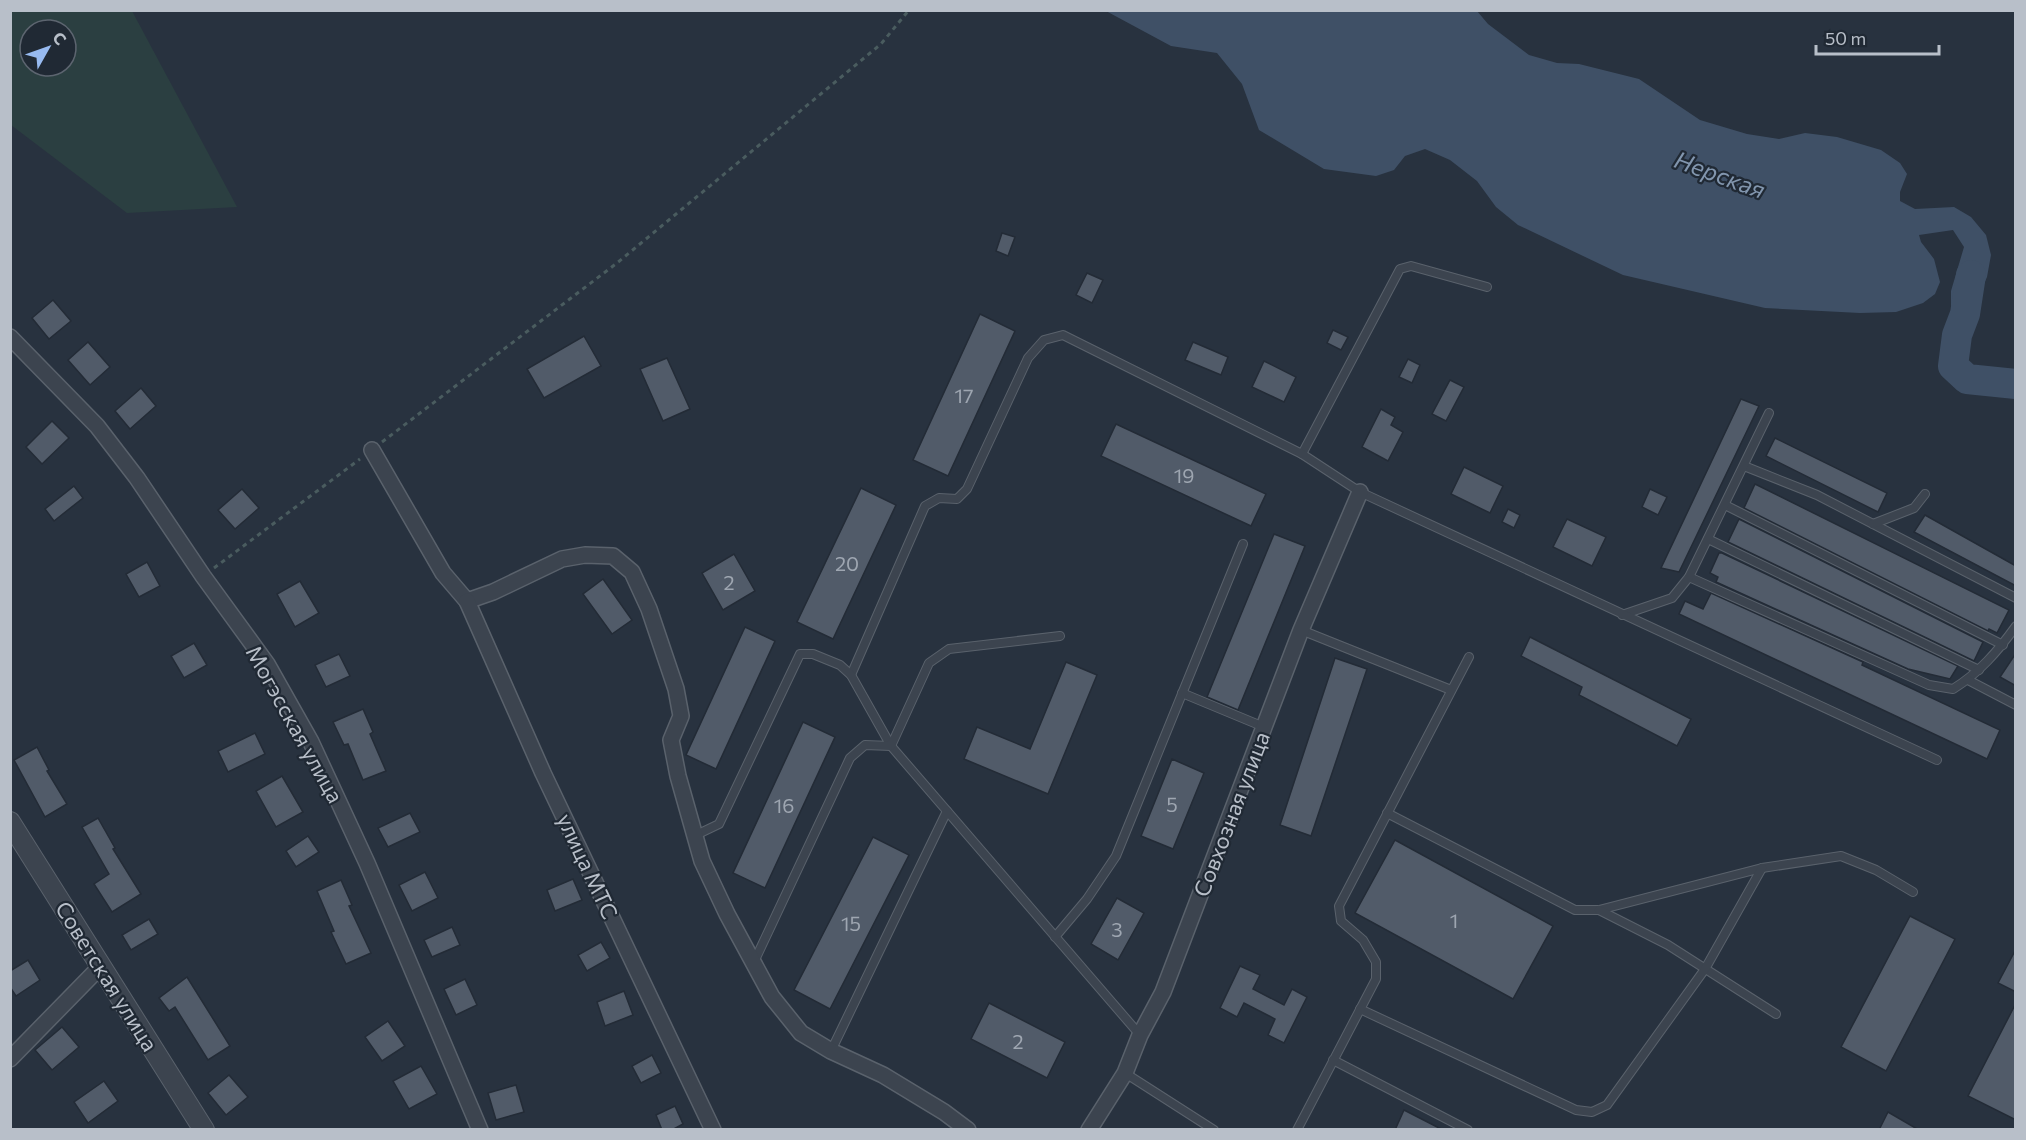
<svg xmlns="http://www.w3.org/2000/svg" width="2026" height="1140" viewBox="0 0 2026 1140" font-family="Commissioner,sans-serif">
<rect width="100%" height="100%" fill="#28323f"/>
<path fill="#2b3f41" fill-rule="evenodd" d="M10,11h122l105,196 -110,6 -116,-88zM30,30h36v36h-36z"/>
<path fill="#3f5066" d="M1106,11h371l11,13 41,31 28,8 22,1 60,15 61,41 47,14 32,5 26,-6 32,4 44,13 19,13 7,11 -7,18v9l15,8 39,-2 17,10 15,18 5,20 -4,22 -15,34 -7,3 -14,-5v-18l13,-44 -11,-17 -34,5 2,7 13,17 6,23 -5,12 -12,9 -27,9 -36,1 -95,-5 -142,-33 -105,-50 -22,-18 -19,-26 -27,-21 -25,-11 -20,7 -11,14 -18,6 -52,-7 -65,-39 -17,-46 -25,-31 -46,-7z"/>
<g fill="none" stroke-linecap="round" stroke-linejoin="round">
<path stroke="#3f5066" stroke-width="30" d="M1971,275l-6,39 -8,21 -4,31 14,13 49,5"/>
</g>
<g fill="#515b69" stroke="#232b36" stroke-width="1.5">
<path d="M1002,233l13,4 -7,19 -12,-5z"/>
<path d="M1087,273l16,7 -11,23 -16,-8z"/>
<path d="M53,300l18,21 -22,18 -17,-21z"/>
<path d="M980,314l35,17 -67,145 -35,-16z"/>
<path d="M1333,330l15,7 -7,13 -14,-7z"/>
<path d="M584,336l17,30 -57,32 -17,-29z"/>
<path d="M88,342l22,25 -20,18 -22,-25z"/>
<path d="M1193,342l35,15 -7,18 -36,-15z"/>
<path d="M667,358l23,51 -27,12 -23,-52z"/>
<path d="M1408,359l12,6 -8,18 -13,-6z"/>
<path d="M1264,361l32,16 -12,25 -32,-15z"/>
<path d="M1450,380l14,7 -18,34 -14,-7z"/>
<path d="M141,388l15,18 -26,23 -15,-18z"/>
<path d="M1741,399l18,7 -80,166 -18,-4z"/>
<path d="M1381,409l14,8 -4,8 12,7 -15,29 -26,-14z"/>
<path d="M52,421l17,17 -27,26 -16,-17z"/>
<path d="M1116,424l150,70 -15,32 -150,-70z"/>
<path d="M1775,438l112,55 -9,19 -112,-56z"/>
<path d="M1464,467l39,19 -13,27 -39,-19z"/>
<path d="M1755,484l254,126 -12,23 -8,-4 -1,2 -244,-123z"/>
<path d="M74,486l9,12 -29,23 -9,-12z"/>
<path d="M861,488l35,17 -63,134 -36,-17z"/>
<path d="M242,489l17,19 -24,21 -17,-19z"/>
<path d="M1650,489l17,8 -9,18 -16,-8z"/>
<path d="M1508,509l12,6 -6,13 -12,-6z"/>
<path d="M1925,515l91,51v20l-102,-54z"/>
<path d="M1567,519l39,18 -14,29 -39,-19z"/>
<path d="M1739,519l244,123 -9,19 -246,-119z"/>
<path d="M1274,534l31,12 -67,164 -31,-13z"/>
<path d="M1719,553h3l236,113 -8,13 -42,-10 -192,-87 2,-5 -8,-4z"/>
<path d="M734,554l21,37 -32,19 -21,-37z"/>
<path d="M147,562l13,24 -21,11 -13,-23z"/>
<path d="M603,579l29,41 -20,14 -29,-40z"/>
<path d="M300,581l19,32 -24,14 -18,-33z"/>
<path d="M1711,593l152,69 -1,3 138,65 -13,29 -308,-145 6,-13 18,8z"/>
<path d="M745,627l30,14 -59,128 -30,-14z"/>
<path d="M1530,637l161,82 -14,27 -98,-51 3,-8 -61,-31z"/>
<path d="M194,643l13,22 -23,13 -13,-22z"/>
<path d="M2016,653v33l-16,-9z"/>
<path d="M339,654l11,22 -24,11 -11,-22z"/>
<path d="M1335,658l32,11 -56,167 -31,-11z"/>
<path d="M1066,662l31,13 -49,119 -84,-35 13,-32 53,22z"/>
<path d="M363,709l10,23 -3,2 16,37 -23,9 -15,-36 -4,1 -11,-23z"/>
<path d="M803,722l32,15 -70,151 -32,-15z"/>
<path d="M255,733l10,21 -37,18 -10,-21z"/>
<path d="M37,747l12,23 -2,1 20,33 -22,13 -31,-57z"/>
<path d="M1172,759l32,14 -31,76 -32,-13z"/>
<path d="M282,776l21,36 -27,15 -20,-36z"/>
<path d="M410,813l10,19 -32,15 -10,-19z"/>
<path d="M98,818l17,30 -2,1 28,45 -29,18 -18,-28 15,-10 -27,-47z"/>
<path d="M308,836l11,16 -23,15 -10,-16z"/>
<path d="M873,837l36,18 -79,154 -36,-19z"/>
<path d="M1395,840l158,86 -40,73 -158,-86z"/>
<path d="M425,872l13,26 -26,13 -13,-26z"/>
<path d="M573,879l9,21 -27,11 -8,-21z"/>
<path d="M341,880l11,25 -3,1 22,47 -25,11 -15,-32 3,-1 -17,-40z"/>
<path d="M1117,898l27,15 -26,47 -27,-16z"/>
<path d="M1910,916l45,23 -69,132 -45,-24z"/>
<path d="M149,919l9,15 -27,16 -9,-15z"/>
<path d="M452,927l8,18 -28,12 -8,-17z"/>
<path d="M601,942l9,16 -23,13 -9,-16z"/>
<path d="M2016,949v43l-18,-9z"/>
<path d="M28,960l12,20 -24,16 -6,-9v-16z"/>
<path d="M1240,966l20,9 -7,14 31,16 8,-16 15,8 -23,46 -16,-8 7,-16 -31,-16 -7,14 -17,-9z"/>
<path d="M187,977l43,69 -22,14 -33,-53 -6,4 -10,-13z"/>
<path d="M465,979l12,26 -21,10 -12,-26z"/>
<path d="M624,991l9,24 -28,11 -8,-24z"/>
<path d="M989,1003l76,39 -18,36 -76,-39z"/>
<path d="M2016,1003v117l-48,-24z"/>
<path d="M388,1021l17,25 -23,15 -17,-24z"/>
<path d="M62,1027l17,20 -27,23 -17,-20z"/>
<path d="M652,1055l9,18 -20,10 -9,-17z"/>
<path d="M421,1066l16,28 -28,15 -16,-28z"/>
<path d="M229,1075l19,22 -22,18 -18,-22z"/>
<path d="M104,1081l14,20 -30,22 -14,-21z"/>
<path d="M516,1085l8,27 -28,8 -8,-27z"/>
<path d="M675,1106l8,18 -11,6h-10l-6,-15z"/>
<path d="M1404,1110l39,20h-48z"/>
<path d="M1888,1112l31,18h-40z"/>
</g>
<g fill="none" stroke-linecap="round" stroke-linejoin="round">
<g stroke="#5a626c" stroke-width="10">
<g id="service">
<path d="M1302,454l98,-185 11,-3 76,21"/>
<path d="M1744,466l73,29 199,103"/>
<path d="M1725,505l278,140"/>
<path d="M1873,524l41,-16 11,-14"/>
<path d="M1708,539l271,131"/>
<path d="M1689,577l240,108 24,4c26,-16 45,-38 63,-63"/>
<path d="M1622,615l50,-17 17,-21 80,-164"/>
<path d="M1301,630l150,60"/>
<path d="M851,675l74,-169 14,-8 18,1 10,-10 61,-131 16,-18 19,-5 239,119 58,38 577,268"/>
<path d="M1968,680l48,25"/>
<path d="M1182,693l82,34"/>
<path d="M1387,813l188,97h24l163,-42 79,-12 35,14 37,22"/>
<path d="M694,836l25,-12 81,-170h13l27,11 11,10 40,71 249,289"/>
<path d="M1599,910l69,35 108,69"/>
<path d="M1055,937l32,-38 29,-43 127,-312"/>
<path d="M754,962l96,-204 15,-13 26,1 38,-83 20,-14 111,-13"/>
<path d="M1360,1009l216,101 16,2 15,-7 98,-136 57,-101"/>
<path d="M831,1051l116,-240"/>
<path d="M1333,1060l135,70"/>
<path d="M1125,1073l89,57"/>
<path d="M1297,1130l79,-151v-17l-13,-22 -22,-19 -2,-15 130,-249"/>
</g>
</g>
<g stroke="#5a626c" stroke-width="18">
<g id="minor">
<path d="M10,337l87,89 40,52 66,98 64,88 44,78 56,121 113,267"/>
<path d="M372,450l71,123 24,28 26,-9 69,-33 23,-4 28,1 19,16 17,37 27,80 5,27 -10,24 7,36 24,85 25,53 45,83 29,36 30,18 52,24 61,37 24,18"/>
<path d="M467,601l76,172 170,357"/>
<path d="M10,1059l91,-93"/>
<path d="M1089,1130l36,-57 15,-38 23,-43 138,-362 59,-138"/>
</g>
</g>
<g stroke="#5a626c" stroke-width="22">
<path id="tertiary" d="M10,822l194,308"/>
</g>
<g stroke="#4a5c5f" stroke-width="3" stroke-dasharray="4.5 4.5" stroke-linecap="butt">
<path d="M382,442l235,-179 264,-219 28,-34"/>
<path d="M214,568l146,-109"/>
</g>
<use href="#service" stroke="#3c444f" stroke-width="8"/>
<use href="#minor" stroke="#3c444f" stroke-width="15"/>
<use href="#tertiary" stroke="#3c444f" stroke-width="20"/>
</g>
<g text-anchor="middle" dominant-baseline="central" stroke-width="4.5" stroke-linejoin="round" paint-order="stroke">
<g font-size="20" fill="#9ea6b1">
<text x="964" y="395">17</text>
<text x="1184" y="475">19</text>
<text x="847" y="563">20</text>
<text x="729" y="582">2</text>
<text x="1172" y="804">5</text>
<text x="784" y="805">16</text>
<text x="1454" y="920">1</text>
<text x="851" y="923">15</text>
<text x="1117" y="929">3</text>
<text x="1018" y="1041">2</text>
</g>
<g font-size="22" fill="#b8bfc9" stroke="#202934">
<text transform="translate(295 724) rotate(61)">Могэсская улица</text>
<text transform="translate(1231 814) rotate(-69)">Совхозная улица</text>
<text transform="translate(588 866) rotate(65)">улица МТС</text>
<text transform="translate(107 976) rotate(58)">Советская улица</text>
</g>
<g font-size="24" font-style="italic" fill="#8296ae" stroke="#202934">
<text transform="translate(1720 174) rotate(20)">Нерская</text>
</g>
</g>
<rect width="2026" height="1140" fill="none" stroke="#b8bfc9" stroke-width="24"/>
<g transform="translate(48 48) rotate(50)"><circle r="28" fill="#202934" stroke="#5d6570" stroke-width="1.5"/>
<path d="M0-4.5L10 22L0 15L-10 22Z" fill="#97baf0"/>
<text y="-9" font-size="16" font-weight="bold" text-anchor="middle" fill="#b8bfc9">С</text>
</g>
<path d="M1816 45v9h123v-9" fill="none" stroke="#b8bfc9" stroke-width="3"/>
<text x="1825" y="45" font-size="18" fill="#b8bfc9" stroke="#202934" stroke-width="4.5" paint-order="stroke">50 m</text>
</svg>
